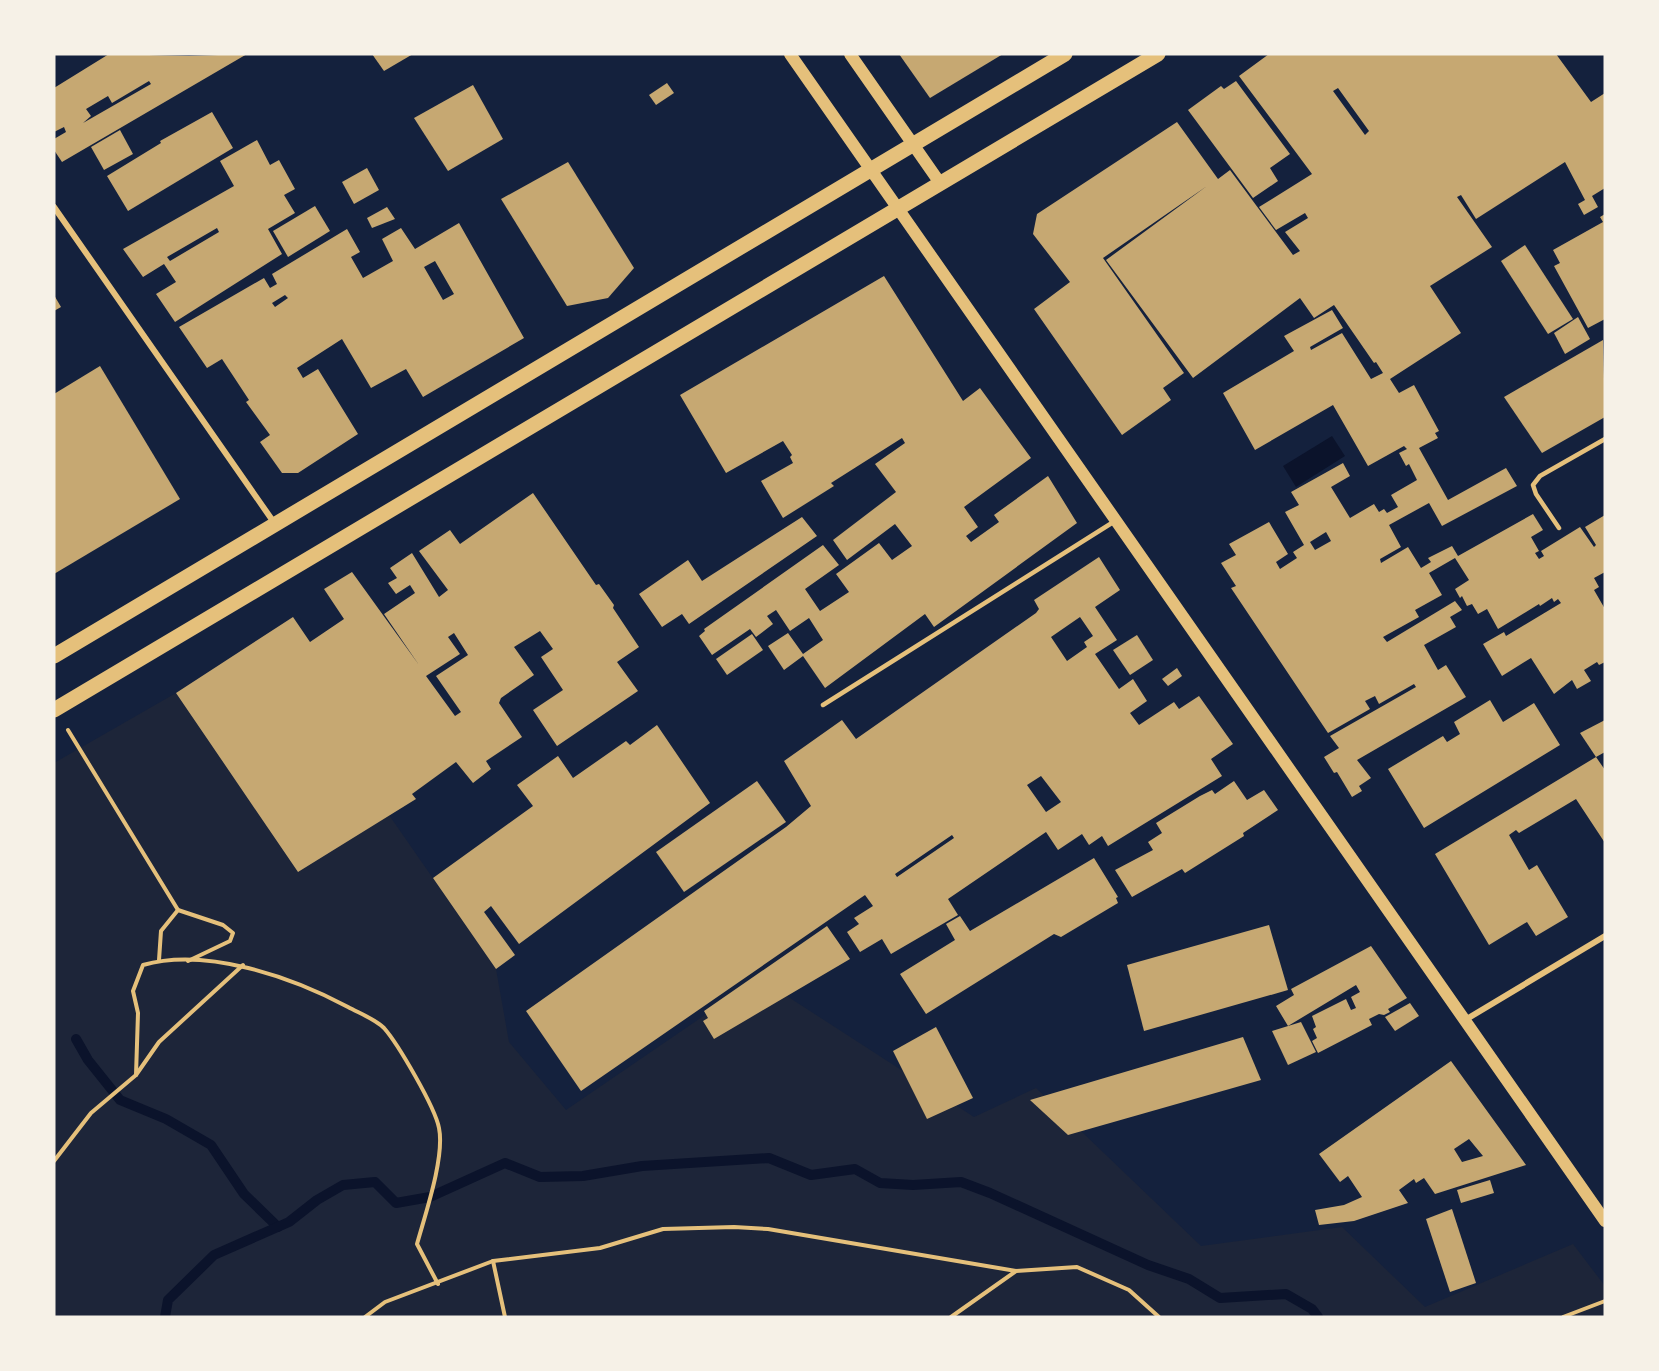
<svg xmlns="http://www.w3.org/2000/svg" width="1659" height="1371" viewBox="0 0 1659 1371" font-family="Literata,serif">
<rect width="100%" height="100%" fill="#14213d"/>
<path fill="#1d2539" d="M176,693l122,179 91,-57 107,154 13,73 57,68 193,-132 215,139 62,-29 165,158 141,-19 83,80 148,-63 32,42v31h-1551v-554z"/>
<path fill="#0b132b" d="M1332,436l13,20 -49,31 -13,-21z"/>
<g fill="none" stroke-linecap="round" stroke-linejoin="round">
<g stroke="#0b132b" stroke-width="10">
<path d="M76,1039l12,21 32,40 46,19 45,26 33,49 34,33"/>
<path d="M165,1317l3,-17 46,-45 75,-33 28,-22 26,-15 32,-3 21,21 34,-6 75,-34 35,14 43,-1 59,-10 127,-8 42,17 44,-6 25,14 33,2 48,-3 29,11 158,72 41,14 31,19 66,-4 26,15 6,8"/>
</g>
</g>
<g fill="#c6a872" fill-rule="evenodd">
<path d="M109,54l80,2 58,-2 -185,108 -8,-12v-11l12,-7 -2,-5 -10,5v-44zM149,81l2,3 -68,39 8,-7 -5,-7 22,-13 4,7z"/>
<path d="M372,54h41l-29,17z"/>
<path d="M899,54h104l-73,44z"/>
<path d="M1269,54h287l35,48 14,-9v95l-13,8 6,11 -14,8 -6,-11 7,-4 -20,-38 -89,57 -15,-24 -4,2 35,50 -62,39 31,47 -71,46 9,14 15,-8 25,46 -4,2 3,5 -19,10 29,52 58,-32 11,18 -75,40 -13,-23 -40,22 12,22 -21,12 1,4 27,-16 13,21 10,-6 -3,-4 24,-12 6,10 75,-42 10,16 -12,7 8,14 -4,2 4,6 5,-3 -3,-5 39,-24 14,20 2,-2 -11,-18 20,-12v57l-11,6 5,9 -5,3 11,19v53l-6,3 -2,-3 -13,8 7,11 -14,8 -5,-9 -18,14 -23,-36 -29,18 -19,-32 21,-12 2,4 55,-33 -3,-4 -4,3 -2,-4 -12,8 -1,-2 -41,25 -11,-20 -9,5 -6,-10 -5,2 -5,-10 -2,2 -5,-9 14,-9 -14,-22 -26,15 13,22 -27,15 4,7 -36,20 4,5 68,-41 7,9 -12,7 6,10 -32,18 14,25 8,-5 20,32 -109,63 14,18 -12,8 3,5 -10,6 -15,-25 -3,1 -10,-16 15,-9 -9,-12 86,-49 -2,-3 -35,20 -4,-8 -10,5 5,8 -42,24 -97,-145 5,-2 -15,-23 15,-8 -7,-11 40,-22 19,32 -12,8 4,7 17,-11 -4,-6 11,-7 -19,-33 14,-7 -8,-13 52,-29 7,13 -19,11 19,31 24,-14 5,8 5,-3 3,4 11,-6 -7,-12 26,-15 -8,-16 -3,2 -7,-13 8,-4 -3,-3 -36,20 -35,-61 -78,45 -32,-57 71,-42 -10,-15 48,-26 11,18 -33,19 1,3 31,-17 29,46 12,-6 -7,-11 -2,1 -40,-58 -20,13 -14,-20 -107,80 -87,-118 101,-74 -104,72 81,115 -21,15 8,12 -49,35 -88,-126 36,-27 -37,-48 4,-20 140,-92 41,57 12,-9 63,85 7,-4 -15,-19 23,-14 -3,-5 -29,17 -17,-23 53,-33 -73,-98zM1338,88l31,43 -4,4 -32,-44zM1326,532l5,9 -16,9 -5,-8z"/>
<path d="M1236,81l54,73 -20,14 8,13 -25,17 -65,-88 33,-24 3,3z"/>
<path d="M667,83l7,10 -18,12 -7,-10z"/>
<path d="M473,85l30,54 -55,32 -34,-53z"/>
<path d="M212,112l21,36 -105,63 -21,-35 54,-33 -1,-2z"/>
<path d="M120,130l13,24 -29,16 -13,-23z"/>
<path d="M257,140l13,25 9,-5 16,29 -11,6 11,18 -27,16 14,25 -107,68 -19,-28 20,-12 -12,-18 -21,13 -20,-28 111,-63 -14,-25zM217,228l2,4 -49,29 -3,-4z"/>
<path d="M568,162l66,106 -26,30 -41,8 -66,-107z"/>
<path d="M367,168l12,22 -25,14 -12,-22z"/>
<path d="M315,206l15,25 -42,26 -15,-26z"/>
<path d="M387,207l8,12 -23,9 -5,-10z"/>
<path d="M1605,214v105l-17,9 -34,-62 6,-3 -7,-13 50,-28 -3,-5z"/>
<path d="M459,223l65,115 -101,59 -17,-28 -35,19 -29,-49 -45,29 6,10 15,-9 40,65 -60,39h-16l-22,-31 10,-7 -24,-33 3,-2 -27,-41 -15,9 -28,-41 85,-49 6,10 7,-4 -5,-10 75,-45 13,23 -9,5 12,21 30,-17 -11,-22 19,-11 14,21zM435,261l19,33 -11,6 -19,-33zM285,295l3,3 -13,9 -3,-4z"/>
<path d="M1525,245l48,74 -25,15 -47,-73z"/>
<path d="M884,276l79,125 17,-13 51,70 -67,49 14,20 -12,9 5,6 28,-20 -5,-7 54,-39 29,47 -143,104 -9,-13 -100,74 -22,-32 -19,14 -16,-24 20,-13 15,21 20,-14 -14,-22 -19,13 -14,-21 -9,6 6,8 -17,13 -6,-8 -38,26 -13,-19 6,-5 -1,-2 119,-84 16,20 -34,24 15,22 29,-19 -13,-18 43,-31 13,17 20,-14 -17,-22 -48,36 -14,-20 63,-48 -21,-28 30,-21 -3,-5 -71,45 3,3 -51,32 -22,-37 32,-18 -3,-6 2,-2 -9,-14 -57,32 -46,-78z"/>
<path d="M54,295l7,12 -7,4z"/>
<path d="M1578,317l12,22 -25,15 -11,-21z"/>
<path d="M1603,340l2,77 -63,36 -38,-56z"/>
<path d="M100,366l80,133 -126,75v-180z"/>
<path d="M533,493l63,92 3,-1 15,21 -1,3 26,39 -22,15 21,29 -81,55 -24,-36 30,-20 -22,-33 12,-8 -13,-18 -26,16 20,28 -33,23 -2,5 23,34 -36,24 5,8 -18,14 -17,-21 -44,32 4,5 -118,73 -122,-179 117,-76 17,25 34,-23 -20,-30 28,-17 67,93 -35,-51 31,-21 -5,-8 -14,9 -8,-11 9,-5 -7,-10 22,-15 27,44 9,-7 -29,-39 31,-21 10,14zM454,633l14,22 -32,21 25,36 -6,4 -29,-40 34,-22 -12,-17z"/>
<path d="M802,517l15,19 -128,88 -7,-10 -20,13 -23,-33 49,-34 14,21z"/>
<path d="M1099,557l21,33 -25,17 22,33 -22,14 24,35 14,-10 14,22 -17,12 9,12 35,-23 5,7 20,-13 34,48 -22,15 11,17 -114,70 -6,-10 -13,9 -7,-11 -24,16 -12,-18 -98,67 10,16 -67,39 -9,-15 -22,13 -13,-20 12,-8 -5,-6 19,-12 -8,-11 -284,196 -55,-80 260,-184 25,-21 -27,-45 58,-41 14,19 180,-126 3,-4 -5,-9zM1080,617l13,19 -9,6 3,5 -20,14 -16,-24zM1041,776l20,26 -15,10 -19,-27zM952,835l2,3 -57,39 -2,-3z"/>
<path d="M752,634l11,16 -36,25 -11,-16z"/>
<path d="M1137,635l16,25 -23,15 -17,-25z"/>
<path d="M1177,668l5,8 -14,10 -6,-7z"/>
<path d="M1490,700l13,22 31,-19 26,42 -136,83 -36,-59 55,-33 4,6 13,-8 -6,-12z"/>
<path d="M1605,720v32l-9,5 -16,-24z"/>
<path d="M657,725l53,78 -191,141 -28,-38 -7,6 31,43 -19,14 -63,-91 100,-72 -16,-21 41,-29 15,22 53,-37 4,4z"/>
<path d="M1596,757l9,13v73l-29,-44 -57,34 -3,-3 -7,5 20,35 8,-5 31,52 -32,19 -9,-14 -38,23 -54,-91z"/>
<path d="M757,781l29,41 -102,70 -28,-40z"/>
<path d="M1234,781l13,19 17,-10 14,20 -35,23 1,3 -59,37 -3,-4 -50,28 -17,-27 38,-20 -5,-8 14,-9 -6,-10 44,-27 12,-6 3,4z"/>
<path d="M1094,858l24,39 -2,1 2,5 -57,34 -7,-3 -128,80 -26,-40 55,-34 -9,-16 14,-8 10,15z"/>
<path d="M1269,925l19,65 -144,41 -17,-66z"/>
<path d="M827,926l23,33 -136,80 -11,-18 5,-3 -4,-7z"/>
<path d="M1371,946l36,52 -19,11 2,3 -6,3 -5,-1 -10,5 3,6 -54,28 -6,-12 5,-3 -4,-9 3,-2 -4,-11 34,-17 5,11 5,-2 -5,-11 9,-5 -4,-7 -68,41 -12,-20 18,-11 -3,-6z"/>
<path d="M1410,1003l9,13 -24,15 -10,-14z"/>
<path d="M1301,1022l15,30 -28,13 -16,-34z"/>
<path d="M936,1027l37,71 -46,21 -34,-68z"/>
<path d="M1243,1037l18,43 -193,55 -38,-35z"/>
<path d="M1451,1061l75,104 -91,29 -11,-16 -8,5 -2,-4 -15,11 9,13 -54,18 -35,4 -4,-15 29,-5 18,-8 -14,-21 -8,6 -21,-28zM1469,1139l14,17 -21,6 -8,-13z"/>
<path d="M1490,1180l4,13 -33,10 -4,-13z"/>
<path d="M1452,1209l24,74 -26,9 -24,-73z"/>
</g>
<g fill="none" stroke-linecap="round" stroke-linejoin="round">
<g stroke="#e5c07b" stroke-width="4">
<path d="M68,730l110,180 45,15 10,8 -3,8 -42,20"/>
<path d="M159,960l2,-29 17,-21"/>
<path d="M136,1075l23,-33 84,-77"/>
<path d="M54,1161l37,-48 45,-38 2,-62 -5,-22 10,-26c63,-18 149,12 205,42 11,6 27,12 36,21 14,16 51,79 55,100 6,29 -14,87 -22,116l21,40"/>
<path d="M493,1261l12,56"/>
<path d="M365,1317l20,-15 108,-41 107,-13 63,-19 71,-2 34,2 248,42 61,-4 52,23 30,27"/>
<path d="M951,1317l65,-46"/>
<path d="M1563,1317l42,-16"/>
</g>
<g stroke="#e5c07b" stroke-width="4.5">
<path d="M1559,528l-23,-34 -3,-9 7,-9 65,-37"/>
<path d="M823,705l292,-184"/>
</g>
<g stroke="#e5c07b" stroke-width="6">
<path d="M54,207l221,317"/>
<path d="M1465,1020l140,-84"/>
</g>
<g stroke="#e5c07b" stroke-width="12">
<path d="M790,54l815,1167"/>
<path d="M850,54l90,129"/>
</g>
<g stroke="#e5c07b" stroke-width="15">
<path d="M54,656l1011,-602"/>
<path d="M54,710l1104,-656"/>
</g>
</g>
<rect width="1659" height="1371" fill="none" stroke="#f6f1e7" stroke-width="111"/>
</svg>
